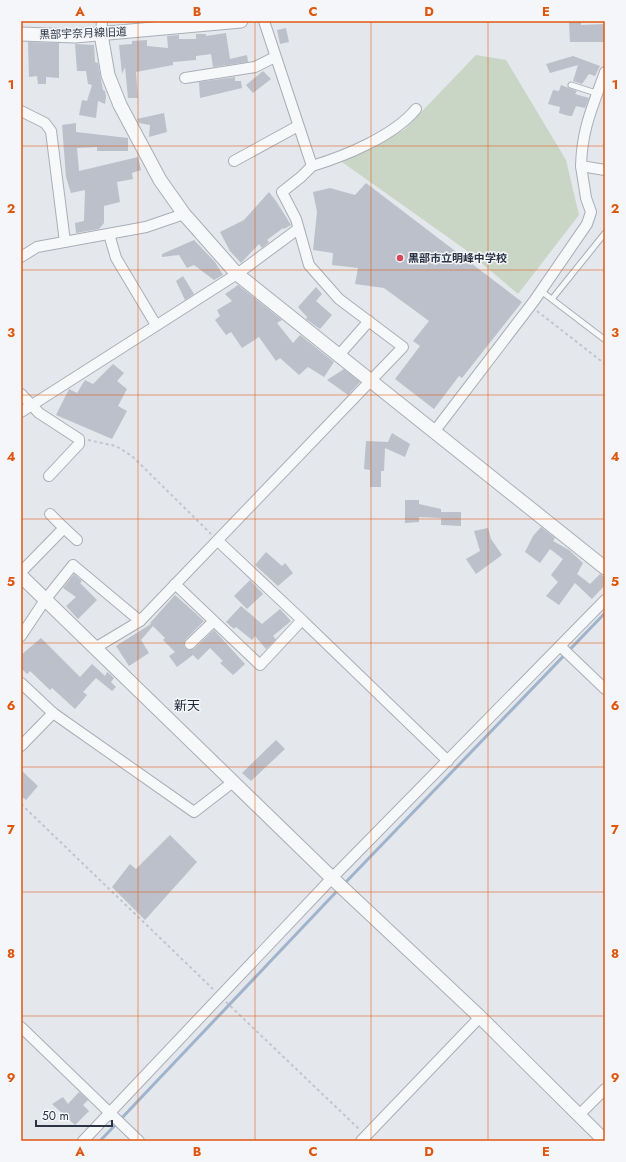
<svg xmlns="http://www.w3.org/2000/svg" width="626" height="1162" viewBox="0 0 626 1162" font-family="Jost,'Noto Sans JP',sans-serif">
<rect width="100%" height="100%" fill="#e4e7ec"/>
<path fill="#c9d6c5" d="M476,55l30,5 60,100 13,55 -61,79 -52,-44 -124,-88 62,-32z"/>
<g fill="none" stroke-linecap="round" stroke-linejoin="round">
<g stroke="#9fb4cc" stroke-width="3">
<path d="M344,884l261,-271"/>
<path d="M100,1141l238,-251"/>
</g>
</g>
<g fill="#bbc0ca">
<path d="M569,21h12v4l24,-1v18h-35z"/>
<path d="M286,28l3,14 -9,2 -3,-14z"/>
<path d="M226,33l4,26 17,-4 1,7 -35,5 -2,-13 -15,2v4l-23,2v3l-37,7 2,26h-10l-3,-31 -3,7 -3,-29 13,-1v-3l15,-1v6l21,2 -1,-12 12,-1v4h17v-5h10v2z"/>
<path d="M28,42l31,1v35l-13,-1v7h-8l-1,-8 -8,1z"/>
<path d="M75,44l19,1 1,17 3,1 5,27 2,1 1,6 -1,7 -7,-3 -2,17 -17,-3 3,-15 5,1 5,-16 -4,-1 -2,-13h-9z"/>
<path d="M573,56l27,10 -5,10 -6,-2 -7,10 -9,-3 5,-16 -28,8 -4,-9z"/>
<path d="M263,71l8,8 -18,14 -7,-8z"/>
<path d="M235,77v4h6l1,7 -42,10 -1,-16z"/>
<path d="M561,85l16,6 -2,3 14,4 -4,10 -9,-2 -4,10h-3l-10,-3 1,-6 -12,-3 5,-14 6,1z"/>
<path d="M164,113l3,19 -18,5 1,-12 -11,-2 -2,-4z"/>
<path d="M76,123v9l52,6v13h-31v-4l-20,1 2,23 59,-14 3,13 -9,3 1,6 -16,3 3,20 -16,4v17l-5,6 -23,4 -1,-10 9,-2 1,-31 -14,3 -5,-16 -4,-52z"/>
<path d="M366,183l156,119 -60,76 -3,-2 -25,33 -39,-30 25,-33 -7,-5 16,-20 -45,-33 -29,-4 3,-16 -26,-3 1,-12 -20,-3 4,-38 -4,-20 17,-4 25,7z"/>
<path d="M269,192l7,9 15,24 -7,4 -1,-1 -16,12 2,2 -7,6 -3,-4 -18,19 -11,-12 -10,-19 24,-12z"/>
<path d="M194,240l21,22 8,13 -9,5 -20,-15 -7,3 -8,-13 -17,2v-3z"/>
<path d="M183,276l11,18 -9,6 -9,-19z"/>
<path d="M238,285l44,35 -5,3 16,20 7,-8 34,27 -10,15 -16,-10 -9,8 -19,-17 -4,3 -17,-24 -17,11 -11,-16 -5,3 -11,-15 5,-4 -3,-6 15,-9 -7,-7z"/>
<path d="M316,287l6,7 -6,7 16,14 -12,14 -14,-10 1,-2 -9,-10z"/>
<path d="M113,364l11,9 -7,8 10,8 -9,17 9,5 -15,28 -56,-24 13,-26 8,4 8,-13 8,4z"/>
<path d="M344,369l16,13 -12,13 -21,-15z"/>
<path d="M392,433l18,11 -5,13 -20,-9 -1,23h-3v16h-11v-17l-6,-1 2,-28 22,1z"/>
<path d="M405,500h14v4l22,5v3h20v14l-20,-1v-7l-22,-1v5l-14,1z"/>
<path d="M541,527l14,11 -2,3 16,9 14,13 -6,11 13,10 10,-10 5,3v8l-13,14 -17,-16 -16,22 -13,-9 12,-14 -7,-7 12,-16 -13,-10 -10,14 -15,-11 8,-16z"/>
<path d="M488,528l3,11 11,16 -26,19 -10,-15 14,-8 -6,-20z"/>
<path d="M266,552l16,14 3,-3 8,10 -15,13 -23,-21z"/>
<path d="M74,574l8,7 -2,2 17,17 -19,19 -12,-13 10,-9 -13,-9z"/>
<path d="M250,580l13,14 -16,15 -13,-13z"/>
<path d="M175,595l29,26 -19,19 -1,5 1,3 4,2 5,-1 20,-19 31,34 -12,11 -13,-12 3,-2 -13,-13 -12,12 -5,-5 -16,12 -8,-11 6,-4 -12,-12 2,-2 -12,-12 -12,14 8,13 -20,13 -13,-20 35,-22 -1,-1z"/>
<path d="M241,606l21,18 18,-15 11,12 -18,15 3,3 -10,10 -11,-13 -3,4 -16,-13 -2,2 -8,-7z"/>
<path d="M41,638l39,39 12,-13 13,12 2,-4 4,3 3,3 -3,4 5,5 -4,4 -16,-13 -13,14 4,3 -12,14 -23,-21 -2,2 -20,-19 -3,3 -6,-6v-13z"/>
<path d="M276,740l9,9 -34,32 -9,-8z"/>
<path d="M21,770l17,16 -12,14 -5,-4z"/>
<path d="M170,835l27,27 -52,58 -33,-33 18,-23 6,5z"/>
<path d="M79,1092l9,8 -5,5 6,6 -14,14 -23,-21 11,-7 5,7z"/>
</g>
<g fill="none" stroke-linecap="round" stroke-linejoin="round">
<g stroke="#a9aeb7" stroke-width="7">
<g id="service">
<path d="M571,85l25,8"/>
<path d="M541,291l63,48"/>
<path d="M552,299l53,-66"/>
</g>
</g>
<g stroke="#a9aeb7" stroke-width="12">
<g id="minor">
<path d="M101,34l1,-13"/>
<path d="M605,72c-12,34 -23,56 -24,94l24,4"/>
<path d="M185,78l70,-11 20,-10"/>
<path d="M21,111l24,12 6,8 14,111"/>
<path d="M234,161l64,-35"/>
<path d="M312,166c33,-10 82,-30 104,-57"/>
<path d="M109,234l7,24 40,67"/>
<path d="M21,257l16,-10 109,-20 38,-13"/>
<path d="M339,355l30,-34"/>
<path d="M21,394l18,19 40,26v5l-30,32"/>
<path d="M21,412l216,-138 61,-45"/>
<path d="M434,432l100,-131 53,-77 4,-12 -5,-14 -5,-32"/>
<path d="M64,528l13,12"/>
<path d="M21,572l43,-44 -14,-14"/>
<path d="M175,584l85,81 42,-45 -84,-79"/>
<path d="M302,620l146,141"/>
<path d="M21,636l24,-36 28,-35 67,56 263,-274 -64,-48 -30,-34 -13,-46 -14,-27 19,-15 11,-11 -48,-145"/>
<path d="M190,644l23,-22"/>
<path d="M560,646l45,43"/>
<path d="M95,648l45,-27"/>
<path d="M21,683l32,30 141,99 39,-30"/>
<path d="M21,746l32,-33"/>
<path d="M21,1027l118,114"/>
<path d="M579,1115l26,-26"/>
<path d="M83,1141l249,-263 273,-278"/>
<path d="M361,1141l119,-124"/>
</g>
</g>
<g stroke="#a9aeb7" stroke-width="15">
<g id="tertiary">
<path d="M21,34l54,2 166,-15"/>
<path d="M101,34l7,41 12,30 40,75 24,34 53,60 368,294"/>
<path d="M21,576l311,302 148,139 125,124"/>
</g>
</g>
<g stroke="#c2c5cb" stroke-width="2" stroke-dasharray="3 3" stroke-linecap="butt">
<path d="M537,311l68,53"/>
<path d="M88,440l28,6 16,10 79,78"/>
<path d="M21,804l192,185"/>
<path d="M226,1002l133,127"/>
</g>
<use href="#service" stroke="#f7f8fa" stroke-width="5"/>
<use href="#minor" stroke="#f7f8fa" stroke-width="10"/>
<use href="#tertiary" stroke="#f7f8fa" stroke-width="13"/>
</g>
<path fill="none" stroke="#df570f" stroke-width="1" stroke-opacity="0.55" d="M138,21v1120M255,21v1120M371,21v1120M488,21v1120M21,146h584M21,270h584M21,395h584M21,519h584M21,643h584M21,767h584M21,892h584M21,1016h584"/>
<circle fill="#d1495b" stroke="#f4f6f9" stroke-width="1.5" cx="400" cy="258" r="4"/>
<g text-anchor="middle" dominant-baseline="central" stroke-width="3" stroke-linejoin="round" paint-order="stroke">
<g font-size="11" fill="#2b3445" stroke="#f4f6f9">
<text transform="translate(83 33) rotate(-2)">黒部宇奈月線旧道</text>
</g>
<g font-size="11" font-weight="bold" fill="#2b3445" stroke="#f4f6f9" text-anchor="start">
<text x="408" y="258">黒部市立明峰中学校</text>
</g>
<g font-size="13" fill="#1d2536" stroke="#f4f6f9">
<text x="187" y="705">新天</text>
</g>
</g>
<rect width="626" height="1162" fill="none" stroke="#f4f6f9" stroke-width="44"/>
<path d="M36 1120v6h76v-6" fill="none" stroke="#2b3445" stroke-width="2"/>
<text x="42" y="1120" font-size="12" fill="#2b3445" stroke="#f4f6f9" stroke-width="3" paint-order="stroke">50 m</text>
<rect x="22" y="22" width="582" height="1118" fill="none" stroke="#df570f" stroke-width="1.5"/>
<g font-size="13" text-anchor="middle" font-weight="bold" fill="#df570f">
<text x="80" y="16">A</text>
<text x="197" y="16">B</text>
<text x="313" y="16">C</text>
<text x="429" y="16">D</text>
<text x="546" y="16">E</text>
<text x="11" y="89">1</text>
<text x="615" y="89">1</text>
<text x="11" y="213">2</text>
<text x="615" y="213">2</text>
<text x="11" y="337">3</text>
<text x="615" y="337">3</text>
<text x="11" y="461">4</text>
<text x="615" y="461">4</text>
<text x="11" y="586">5</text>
<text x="615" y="586">5</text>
<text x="11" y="710">6</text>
<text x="615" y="710">6</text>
<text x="11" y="834">7</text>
<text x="615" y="834">7</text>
<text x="11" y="958">8</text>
<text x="615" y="958">8</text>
<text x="11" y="1082">9</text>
<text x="615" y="1082">9</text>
<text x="80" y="1156">A</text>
<text x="197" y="1156">B</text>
<text x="313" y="1156">C</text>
<text x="429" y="1156">D</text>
<text x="546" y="1156">E</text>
</g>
</svg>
